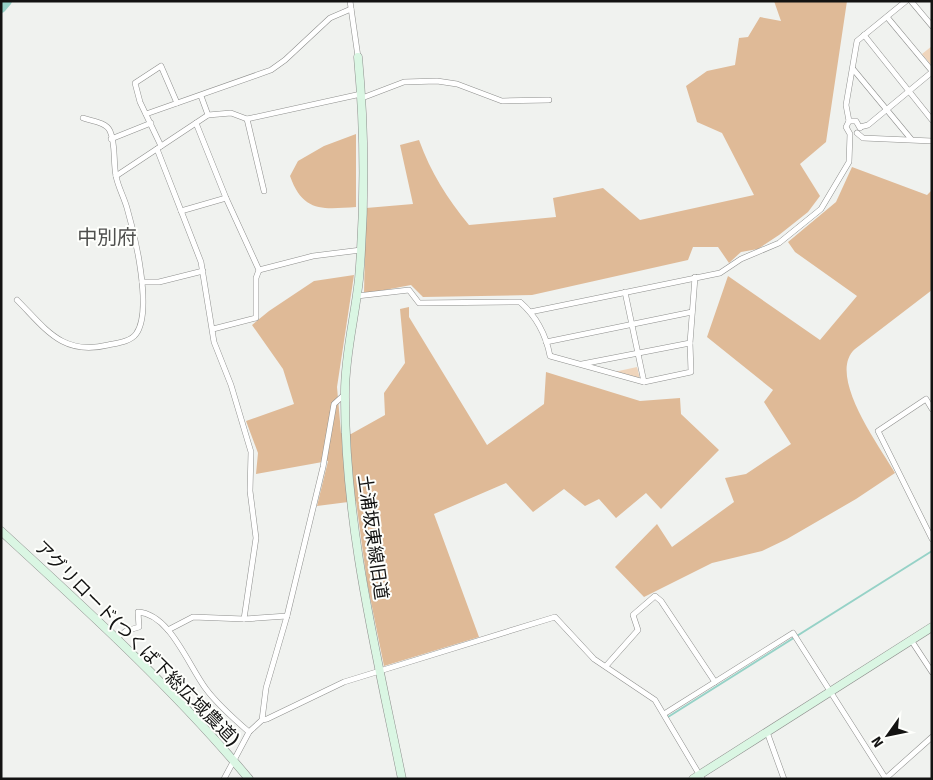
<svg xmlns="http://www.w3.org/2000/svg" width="933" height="780" viewBox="0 0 933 780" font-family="Signika,'Noto Sans JP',sans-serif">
<rect width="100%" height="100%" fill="#f0f2ef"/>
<g fill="#efd5bc">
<path d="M932,46v20l-10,-12z"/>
<path d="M637,367l3,12 -26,-7z"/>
</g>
<g fill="#dfba97">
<path d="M774,1h73l-21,141 -26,22 20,32 -12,16 -29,23 -21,14 -17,3 -12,11 -11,-16h-25l-5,13 -156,35 -109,2 -12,-12 -47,9 2,-86 47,-4 -13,-59 19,-5c12,33 28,58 50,85l87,-8 -3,-19 50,-10 37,32 114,-25 -32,-62 -25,-11 -11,-36 21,-15 28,-6 4,-27 9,-1 12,-20 21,4z"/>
<path d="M356,134v73c-33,2 -53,6 -66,-31l8,-15 26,-15z"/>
<path d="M852,167l75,28 5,-5v100l-77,59c-29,26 25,98 40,124l-39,26 -69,40 -25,12 -50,12 -68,34 -29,-30 42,-43 15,23 62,-45 -9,-24 21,-4 45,-30 -27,-42 9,-12 -66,-53 21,-61 92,64 37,-44 -62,-44 -7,-10 48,-40z"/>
<path d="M354,275l-17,112 4,46 10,1 34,-19 -1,-22 21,-30 -5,-54 9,-2v10l78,128 57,-41 2,-32 94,29 40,-3 1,16 38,36 -58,59 -15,-16 -30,25 -17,-19 -14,7 -21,-17 -31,23 -27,-29 -72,31 45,123 -95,29 -17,-84 -11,-81 -39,5 11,-45 -72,13 2,-21 -12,-32 48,-17 -11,-35 -31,-44 17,-14 45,-30z"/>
</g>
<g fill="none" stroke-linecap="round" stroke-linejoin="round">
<path stroke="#96d2c7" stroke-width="2" d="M668,717l264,-166"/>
<path stroke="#96d2c7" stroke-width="10" d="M1,8l6,-7"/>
<g stroke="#8e8f8d" stroke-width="6">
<g id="street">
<path d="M350,1l8,56"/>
<path d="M911,1l21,25"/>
<path d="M887,17l45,54"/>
<path d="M864,35l68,85"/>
<path d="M853,69l58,70"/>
<path d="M201,96l7,19"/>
<path d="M362,98l42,-16 33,-1 20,3 45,17 47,-1"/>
<path d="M146,114l125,-44 14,-10 45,-42 21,-9"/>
<path d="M247,119l17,72"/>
<path d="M849,121l-3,-16 11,-64 49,-40"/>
<path d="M849,121h7l4,7"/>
<path d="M196,123l30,75 33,72 54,-14 48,-6"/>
<path d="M860,127l8,-2 64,-53"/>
<path d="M857,133l6,5 69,3"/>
<path d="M111,139l40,-16"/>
<path d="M161,146l-21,-44 -5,-19 26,-17 16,37"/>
<path d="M157,149l44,113 13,80 17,43 20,67 -1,39 6,47 -12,81"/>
<path d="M116,176l92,-61 23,-2 16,6 114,-25"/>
<path d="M181,211l45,-13"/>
<path d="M142,282h17l44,-11"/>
<path d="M625,292l19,90"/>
<path d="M357,296l52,-6 10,13 101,-1c16,14 26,33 30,54l94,26 47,-10 -1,-29 5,-66"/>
<path d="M17,300c29,29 45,56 91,45 9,-2 22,-3 28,-11 17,-23 -1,-99 -9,-126 -3,-11 -9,-21 -11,-32 -3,-14 0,-32 -6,-45 -4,-9 -19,-10 -27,-13"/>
<path d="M530,312l190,-39 21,-14 38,-16 42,-34 28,-47 1,-28 -4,-7 3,-6"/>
<path d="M213,329l43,-11v-40l3,-8"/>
<path d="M546,342l146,-30"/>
<path d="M582,364l108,-21"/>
<path d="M932,409l-6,-10 -48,32 54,108"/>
<path d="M168,630l25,-13 51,2 43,-3"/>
<path d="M115,639l11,-8 13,-4 -1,-15c32,2 50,53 68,77 12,16 28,30 43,43"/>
<path d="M911,640l21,32"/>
<path d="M606,666l32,-36 -5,-15 22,-19 6,5 54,81"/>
<path d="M664,714l129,-81 93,146"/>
<path d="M262,720l5,-1 77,-37 211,-65 39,42 61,41 47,79"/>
<path d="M767,732l17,47"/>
<path d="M224,779l25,-47 13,-12 4,-32 21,-72 36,-149 11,-63 11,-10"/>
<path d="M885,779l47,-42"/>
</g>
</g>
<g stroke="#8e8f8d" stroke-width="9">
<g id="secondary">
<path d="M358,57c7,74 7,149 1,222 -4,38 -14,75 -14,113 -1,130 31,259 57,387"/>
<path d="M1,531c86,79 174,159 248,248"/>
<path d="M693,779l239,-152"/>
</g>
</g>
<use href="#street" stroke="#fff" stroke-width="5"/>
<use href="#secondary" stroke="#daf6e3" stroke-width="8"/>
</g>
<g text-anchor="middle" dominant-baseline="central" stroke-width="4" stroke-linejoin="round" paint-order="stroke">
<g font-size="18" fill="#131312" stroke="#fefffc">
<text transform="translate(373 537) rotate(82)">土浦坂東線旧道</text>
<text transform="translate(137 643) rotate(45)">アグリロード(つくば下総広域農道)</text>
</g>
<g font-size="20" fill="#4f504e" stroke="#fefffc">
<text x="107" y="237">中別府</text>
</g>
</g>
<rect width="933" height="780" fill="none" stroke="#131312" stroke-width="5"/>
<g transform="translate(888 735) rotate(237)" stroke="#fefffc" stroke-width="4" paint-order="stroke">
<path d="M0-4L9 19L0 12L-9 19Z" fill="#131312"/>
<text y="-8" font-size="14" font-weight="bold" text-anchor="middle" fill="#131312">N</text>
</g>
</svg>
